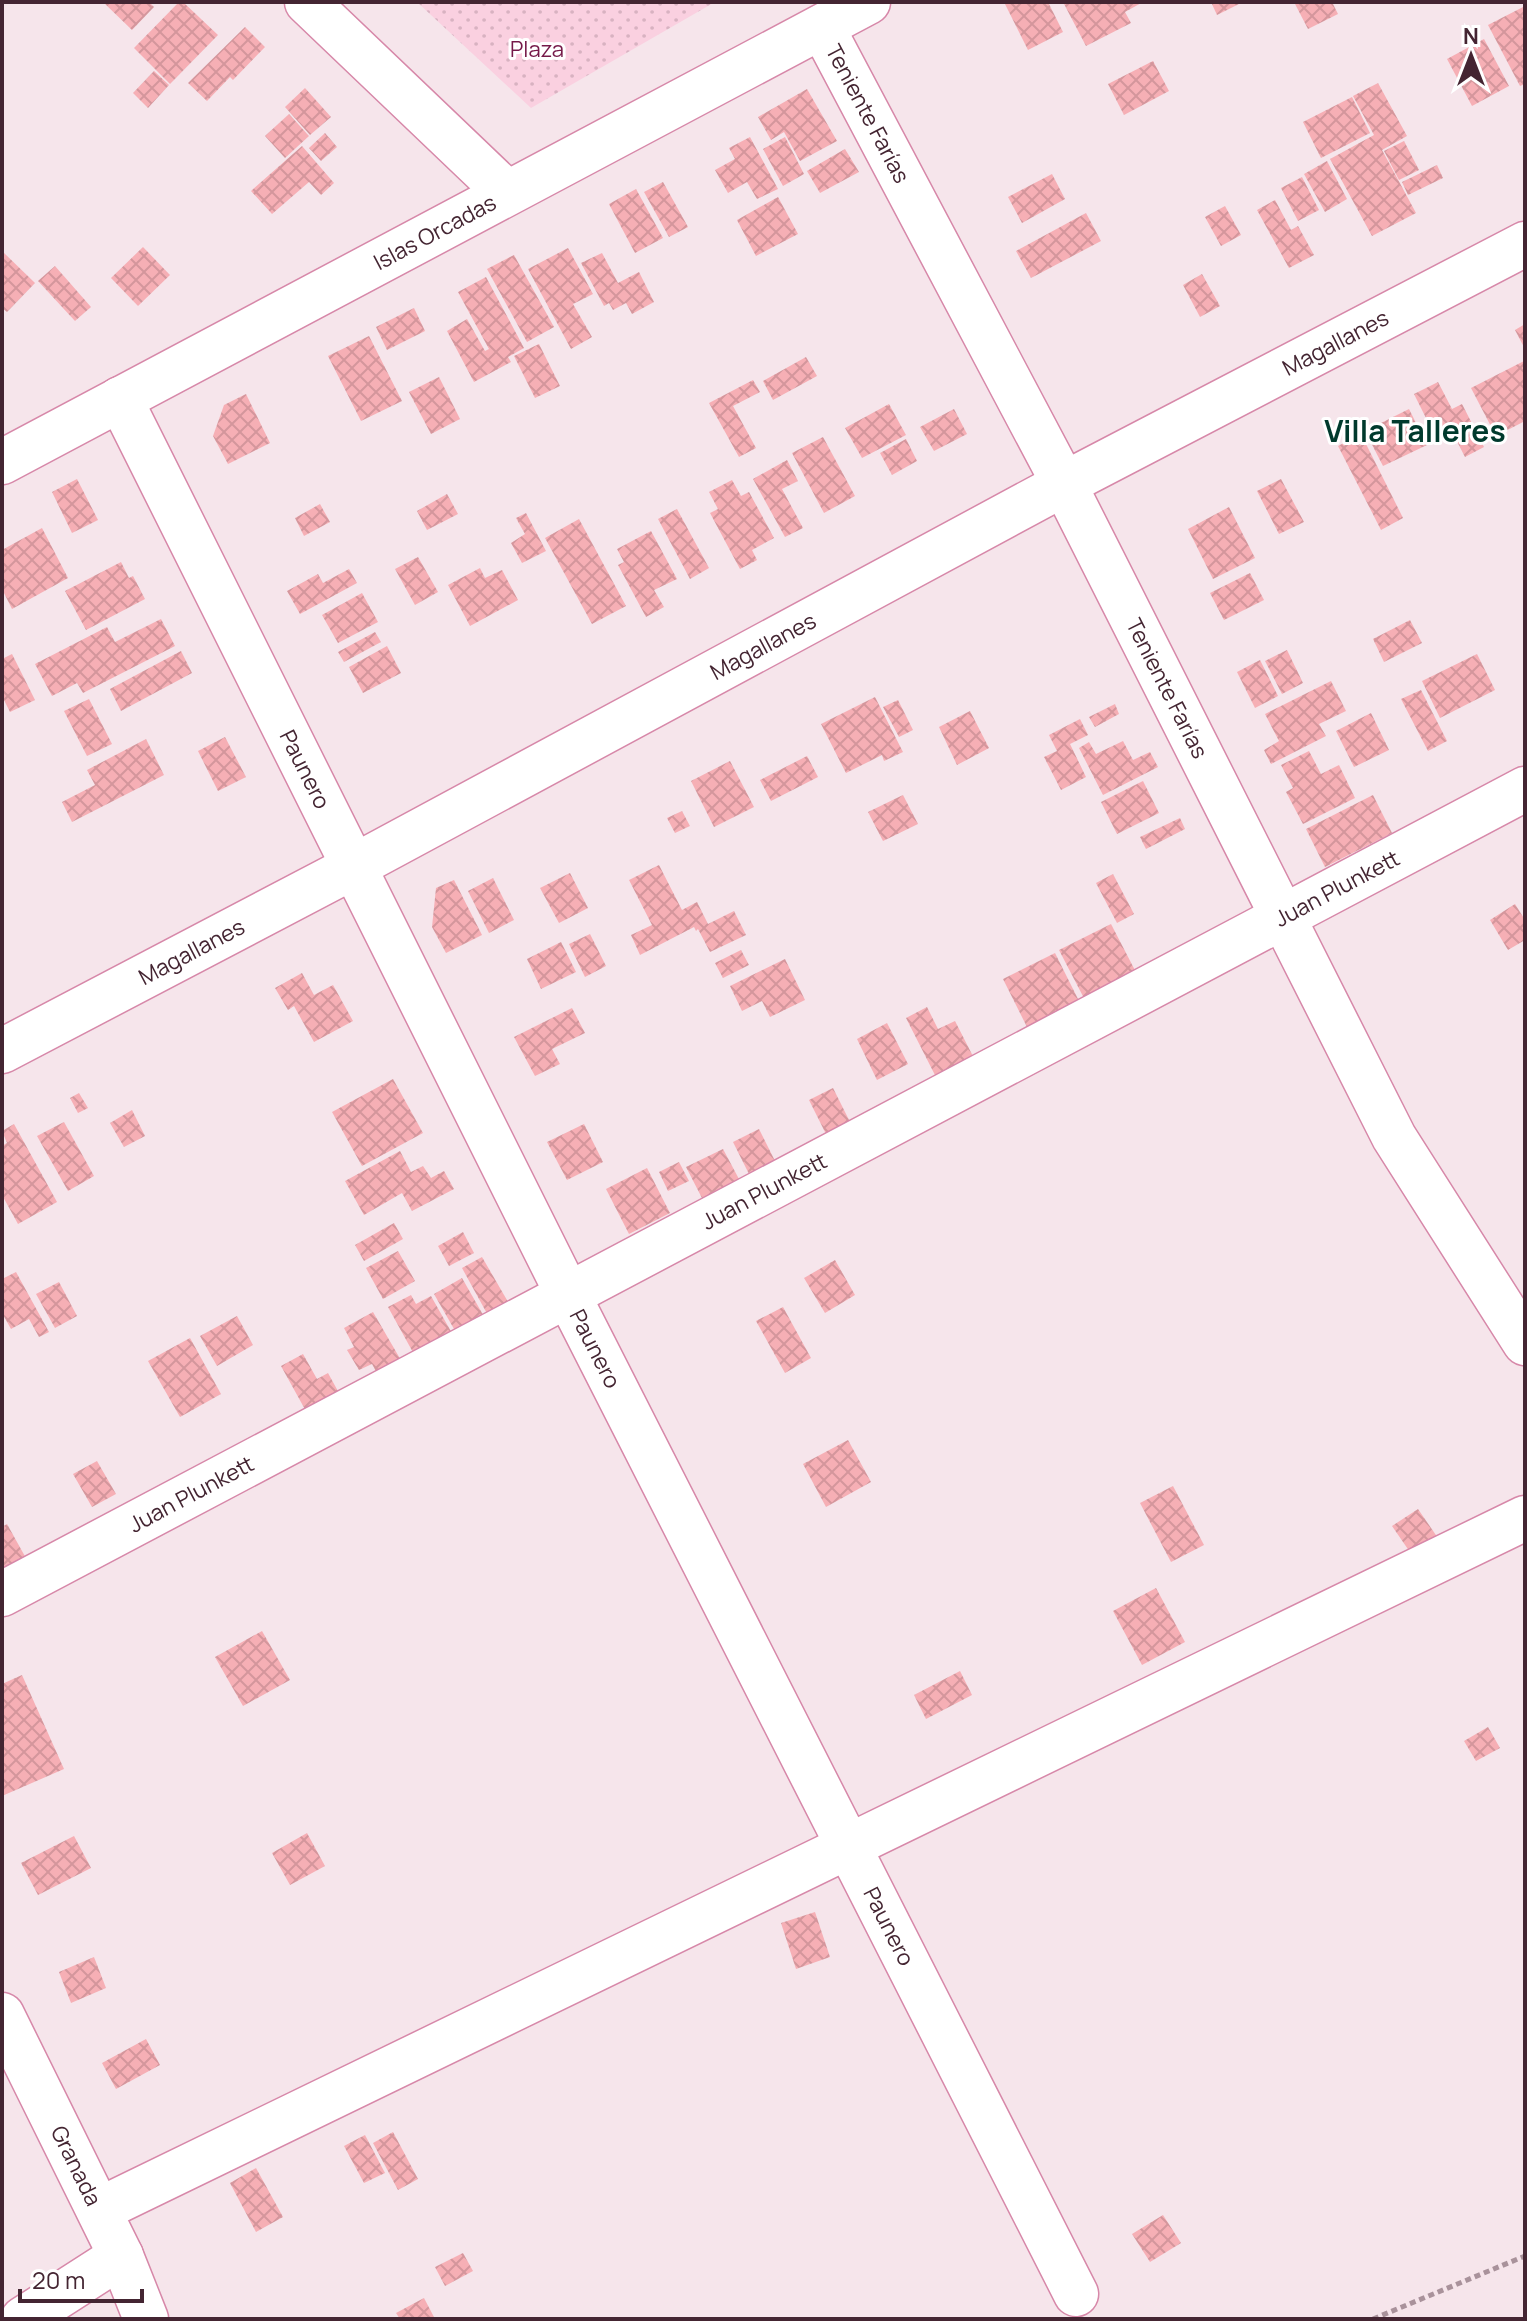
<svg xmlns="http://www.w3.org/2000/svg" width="1527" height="2321" viewBox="0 0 1527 2321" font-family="Manrope,sans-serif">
<defs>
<pattern id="park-dots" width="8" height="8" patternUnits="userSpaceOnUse" patternTransform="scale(2)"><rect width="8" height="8" fill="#fad0e0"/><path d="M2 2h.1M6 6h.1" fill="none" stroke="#d8b2c1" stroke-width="1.8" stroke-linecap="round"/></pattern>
<pattern id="building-cross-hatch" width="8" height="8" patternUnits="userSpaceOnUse" patternTransform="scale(2)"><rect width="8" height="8" fill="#f6afb5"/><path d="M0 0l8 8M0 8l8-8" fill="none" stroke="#d4969c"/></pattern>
</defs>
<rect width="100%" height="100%" fill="#f6e5eb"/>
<path fill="url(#park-dots)" d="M417,2h298l-184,106z"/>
<g fill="url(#building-cross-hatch)">
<path d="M103,2h46l5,5 -22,23z"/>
<path d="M179,2h4l35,33 -48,49 -36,-36z"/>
<path d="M1004,2h44l15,30 -35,18z"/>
<path d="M1063,2h80l-18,10 6,11 -45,23z"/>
<path d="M1211,2h32l-26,13z"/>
<path d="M1294,2h38l6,12 -30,15z"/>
<path d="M1525,6v78l-5,2 -32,-61z"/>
<path d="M245,27l20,20 -32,33 -3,-3 -23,24 -19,-18z"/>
<path d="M1484,39l25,47 -37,20 -25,-47z"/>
<path d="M1153,61l16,30 -45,24 -16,-31z"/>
<path d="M154,71l15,14 -21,23 -15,-15z"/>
<path d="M1378,83l29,53 -25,14 34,63 -44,23 -42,-77 44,-24 -21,-39z"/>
<path d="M305,88l26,29 -21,18 -25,-28z"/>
<path d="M807,89l30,52 -37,20 -16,-29 -13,8 -13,-23z"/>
<path d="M1352,97l18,36 -49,25 -18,-36z"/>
<path d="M289,114l20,22 -24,22 -20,-22z"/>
<path d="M325,133l12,14 -16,14 -12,-13z"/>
<path d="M750,137l28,52 -21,10 -10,-17 -19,11 -13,-23 20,-11 -6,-11z"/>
<path d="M785,137l19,37 -21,12 -20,-37z"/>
<path d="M1404,141l15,29 -20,10 -15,-29z"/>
<path d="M302,146l32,37 -13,12 -12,-13 -37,32 -21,-23z"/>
<path d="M845,149l14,23 -39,21 -13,-22z"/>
<path d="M1327,161l20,38 -22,13 -21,-38z"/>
<path d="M1437,165l6,13 -35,17 -6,-13z"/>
<path d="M1052,174l13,25 -43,24 -14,-26z"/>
<path d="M1302,177l17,33 -21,11 -17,-33z"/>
<path d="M663,182l25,45 -19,10 -25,-45z"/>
<path d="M636,189l27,49 -28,15 -26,-49z"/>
<path d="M778,197l20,37 -42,22 -19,-36z"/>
<path d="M1275,200l16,30 7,-4 16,29 -25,13 -32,-58z"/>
<path d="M1225,206l16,29 -20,11 -16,-29z"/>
<path d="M1086,213l15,28 -70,37 -15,-27z"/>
<path d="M143,247l27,28 -32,31 -27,-28z"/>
<path d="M568,248l25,46 -20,10 19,33 -21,12 -43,-80z"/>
<path d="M2,251l33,32 -28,29 -5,-4z"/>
<path d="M602,253l16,30 21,-11 15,30 -22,12 -6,-11 -13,7 -4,-7 -5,3 -23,-43z"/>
<path d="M514,255l40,72 -27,15 -40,-73z"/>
<path d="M55,266l36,41 -16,14 -37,-40z"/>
<path d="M1202,274l18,32 -20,11 -17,-32z"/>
<path d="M486,277l38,71 -16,9 3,5 -37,20 -27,-51 20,-12 18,32 4,-2 -31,-57z"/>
<path d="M414,308l11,23 -38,19 -11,-23z"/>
<path d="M1525,324v25l-10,-19z"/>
<path d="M369,336l33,65 -41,20 -33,-65z"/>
<path d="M539,344l21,42 -25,12 -21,-42z"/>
<path d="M806,357l11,19 -44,24 -10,-19z"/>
<path d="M1524,361l1,60 -29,15 -25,-48z"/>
<path d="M439,377l21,42 -29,15 -22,-42z"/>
<path d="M753,380l7,12 -27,14 23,42 -17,9 -30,-54z"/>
<path d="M1438,382l14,27 10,-5 22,43 -19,10 -15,-29 -15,8 -21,-42z"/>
<path d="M246,394l24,49 -42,21 -15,-28 11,-31z"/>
<path d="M889,404l17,31 -44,23 -17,-30z"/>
<path d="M954,409l13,25 -33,17 -14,-24z"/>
<path d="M1409,409l18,36 -44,21 -18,-35z"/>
<path d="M1361,434l42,84 -22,12 -43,-84z"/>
<path d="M823,437l32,59 -31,17 -32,-60z"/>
<path d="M906,439l11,22 -25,14 -12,-22z"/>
<path d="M787,460l11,21 -16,8 21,39 -18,9 -32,-58z"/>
<path d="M77,479l21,41 -26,13 -20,-41z"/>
<path d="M1281,479l23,43 -25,12 -22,-43z"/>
<path d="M732,480l9,16 8,-4 25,46 -22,12 5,10 -17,9 -30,-56 8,-4 -9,-17z"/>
<path d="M447,494l11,20 -31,16 -10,-19z"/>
<path d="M320,504l10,18 -26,14 -9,-18z"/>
<path d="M1229,507l26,51 -42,21 -25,-50z"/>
<path d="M677,509l32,59 -19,11 -32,-60z"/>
<path d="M526,513l20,38 -24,12 -11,-20 14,-9 -9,-16z"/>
<path d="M579,519l47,87 -34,18 -47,-86z"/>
<path d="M42,528l26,50 -56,31 -10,-20v-39z"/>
<path d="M651,531l26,48 -23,11 10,17 -18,10 -28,-52 6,-3 -7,-13z"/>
<path d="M418,557l20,35 -23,13 -20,-36z"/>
<path d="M121,562l8,16 4,-2 12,23 -59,31 -21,-39z"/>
<path d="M480,568l5,10 17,-8 16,30 -48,26 -22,-41z"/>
<path d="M349,569l8,14 -57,31 -13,-23 31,-17 5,9z"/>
<path d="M1250,573l14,27 -40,20 -14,-27z"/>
<path d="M362,593l16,29 -40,21 -16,-28z"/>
<path d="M161,619l14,27 -92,47 -6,-10 -25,13 -17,-32 72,-37 8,15z"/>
<path d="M1410,620l12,23 -38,19 -11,-23z"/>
<path d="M375,632l6,10 -37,20 -6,-10z"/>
<path d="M387,646l14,27 -38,20 -14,-26z"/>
<path d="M1287,650l16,33 -21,11 -17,-33z"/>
<path d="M181,651l11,22 -71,38 -11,-22z"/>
<path d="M12,654l23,46 -25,12 -8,-16v-37z"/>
<path d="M1477,654l18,36 -55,28 -18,-37z"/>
<path d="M1260,660l18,36 -23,12 -18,-36z"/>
<path d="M1331,681l15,30 -27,13 7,12 -55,28 -7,-14 15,-9 -14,-27z"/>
<path d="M1421,690l26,51 -19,10 -27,-52z"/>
<path d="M875,697l28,55 -19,9 -2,-6 -36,18 -25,-49z"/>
<path d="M89,699l23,45 -25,12 -23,-45z"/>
<path d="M898,700l15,30 -14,7 -16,-30z"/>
<path d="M1115,704l4,10 -24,13 -6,-10z"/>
<path d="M970,711l19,37 -32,17 -18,-38z"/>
<path d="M1371,713l18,37 -35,17 -18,-36z"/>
<path d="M1080,719l8,16 -18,9 16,33 -25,13 -17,-33 13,-6 -8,-16z"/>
<path d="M225,737l21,40 -28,14 -20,-40z"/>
<path d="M146,739l18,36 -92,47 -10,-20 33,-17 -8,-15z"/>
<path d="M1123,741l10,19 17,-8 8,15 -55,28 -24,-47 10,-6 7,12z"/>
<path d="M1309,751l12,23 18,-9 16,33 -52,26 -17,-32 7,-4 -12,-23z"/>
<path d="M807,756l11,21 -47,24 -11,-21z"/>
<path d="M730,761l24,46 -40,20 -23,-46z"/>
<path d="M1143,781l16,32 -42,21 -16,-32z"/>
<path d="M903,795l15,29 -35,17 -15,-29z"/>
<path d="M1373,795l19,38 -67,34 -19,-38z"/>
<path d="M682,811l8,15 -15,7 -8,-15z"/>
<path d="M1180,818l5,11 -39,20 -6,-12z"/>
<path d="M659,865l23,45 15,-8 11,22 26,-13 12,24 -36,17 -12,-23 -2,2 -2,-4 -54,28 -9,-20 21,-10 -23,-45z"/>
<path d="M570,873l18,35 -29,15 -19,-35z"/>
<path d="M1113,874l21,40 -17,9 -21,-40z"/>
<path d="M493,878l21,42 -25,13 -21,-42z"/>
<path d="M454,880l28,55 -36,18 -14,-26 4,-39z"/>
<path d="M1515,904l10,16v20l-17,10 -18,-30z"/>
<path d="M1111,924l29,56 -52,26 -29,-56z"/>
<path d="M590,934l16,32 -21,11 -16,-33z"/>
<path d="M561,942l15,30 -35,17 -14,-30z"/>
<path d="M741,950l8,15 -26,13 -8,-15z"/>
<path d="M1055,953l27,54 -52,26 -27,-54z"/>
<path d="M785,959l20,41 -35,17 -8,-16 -20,10 -12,-25z"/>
<path d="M302,973l12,22 19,-10 20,36 -39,21 -20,-36 -6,4 -13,-22z"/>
<path d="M927,1007l11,22 17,-8 26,51 -43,9 -32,-63z"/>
<path d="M572,1008l13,25 -33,16 8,15 -25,12 -21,-39z"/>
<path d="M887,1023l21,41 -31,16 -20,-41z"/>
<path d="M393,1079l30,54 -61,33 -30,-54z"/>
<path d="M833,1088l21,42 -24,12 -21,-42z"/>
<path d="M79,1093l9,15 -10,5 -8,-15z"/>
<path d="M132,1110l13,26 -21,11 -14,-24z"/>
<path d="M64,1122l30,54 -26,15 -31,-55z"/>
<path d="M14,1124l43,78 -39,22 -16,-29v-49l5,-3 -5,-12z"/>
<path d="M584,1124l19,38 -36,18 -20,-38z"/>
<path d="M759,1129l21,42 -26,13 -21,-42z"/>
<path d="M723,1149l17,32 -37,19 -17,-33z"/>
<path d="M400,1151l11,21 12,-6 8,12 13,-7 10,18 -42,22 -10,-18 -38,22 -19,-34z"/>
<path d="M679,1162l10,19 -21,10 -9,-19z"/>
<path d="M647,1168l23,45 -41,21 -23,-45z"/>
<path d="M394,1223l9,16 -39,22 -9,-16z"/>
<path d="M463,1232l11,21 -25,13 -11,-20z"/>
<path d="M398,1251l17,30 -32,18 -17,-31z"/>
<path d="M482,1257l29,50 -21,12 -28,-51z"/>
<path d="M835,1260l20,35 -30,18 -21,-35z"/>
<path d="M16,1272l33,60 -10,5 -10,-18 -18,10 -9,-16v-34z"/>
<path d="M462,1278l24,42 -28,16 -24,-42z"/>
<path d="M59,1282l18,34 -22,12 -19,-34z"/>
<path d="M411,1295l5,9 15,-8 22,39 -38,21 -27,-49z"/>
<path d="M783,1307l28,51 -26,15 -29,-52z"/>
<path d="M373,1312l29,50 -24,13 -6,-11 -13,6 -12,-20 7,-3 -10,-19z"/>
<path d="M237,1316l16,29 -36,21 -17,-30z"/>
<path d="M190,1338l31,56 -41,23 -32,-56z"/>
<path d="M303,1354l14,25 11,-6 17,31 -33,18 -31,-56z"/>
<path d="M848,1440l23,42 -45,25 -23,-43z"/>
<path d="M97,1461l19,33 -24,13 -19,-33z"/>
<path d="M1173,1486l31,59 -33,17 -31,-59z"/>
<path d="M1418,1509l22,32 -26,17 -22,-32z"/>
<path d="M7,1524l20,36 -25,14v-47z"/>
<path d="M1156,1588l29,54 -43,23 -29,-54z"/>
<path d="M262,1631l28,49 -47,26 -28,-49z"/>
<path d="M960,1671l12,24 -46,24 -12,-24z"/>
<path d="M22,1675l42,94 -62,27v-112z"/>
<path d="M1488,1727l12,21 -24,13 -12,-20z"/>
<path d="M307,1833l18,33 -35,19 -18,-32z"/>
<path d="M74,1836l17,32 -53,27 -17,-32z"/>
<path d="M815,1912l15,45 -34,12 -15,-46z"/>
<path d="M94,1957l12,31 -35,15 -12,-31z"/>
<path d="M146,2039l14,26 -44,24 -14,-26z"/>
<path d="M393,2132l25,47 -20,11 -25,-47z"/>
<path d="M365,2135l20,38 -21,10 -20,-37z"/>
<path d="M256,2168l27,49 -27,15 -26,-49z"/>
<path d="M1163,2215l18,28 -31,19 -18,-28z"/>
<path d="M463,2253l10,18 -28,15 -10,-19z"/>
<path d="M424,2298l11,21h-35l-4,-6z"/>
</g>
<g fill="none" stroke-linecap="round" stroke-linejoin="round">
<g stroke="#d788a9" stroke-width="47">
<g id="minor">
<path d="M307,2l200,191"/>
<path id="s1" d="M822,27l242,457 330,653 131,206"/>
<path id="s2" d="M120,399l448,896 508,999"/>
<path id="s3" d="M2,462l866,-460"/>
<path id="s4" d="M2,1051l351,-184 711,-383 461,-240"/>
<path id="s5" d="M2,1594l1523,-805"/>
<path id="s6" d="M2,2015l119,241 25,63"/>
<path d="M99,2210l1426,-692"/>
<path d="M23,2319l98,-63"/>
</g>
</g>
<path stroke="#a9929b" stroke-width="5" stroke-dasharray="6 4" stroke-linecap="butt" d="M1373,2319l152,-63"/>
<use href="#minor" stroke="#fff" stroke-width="44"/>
</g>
<g text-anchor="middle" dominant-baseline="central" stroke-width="6" stroke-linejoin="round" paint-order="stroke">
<g font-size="22" fill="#751949" stroke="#fff">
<text x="537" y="49">Plaza</text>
</g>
<g font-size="22" fill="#442532" stroke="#fff">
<text stroke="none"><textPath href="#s1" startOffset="98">Teniente Farías</textPath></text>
<text stroke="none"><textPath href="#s3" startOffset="490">Islas Orcadas</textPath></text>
<text stroke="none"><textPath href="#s4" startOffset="1510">Magallanes</textPath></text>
<text stroke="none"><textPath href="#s4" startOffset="862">Magallanes</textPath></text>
<text stroke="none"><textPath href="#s1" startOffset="746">Teniente Farías</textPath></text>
<text stroke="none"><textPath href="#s2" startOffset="414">Paunero</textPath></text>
<text stroke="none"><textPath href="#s5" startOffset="1510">Juan Plunkett</textPath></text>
<text stroke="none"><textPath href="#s4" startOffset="214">Magallanes</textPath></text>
<text stroke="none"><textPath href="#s5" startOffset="862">Juan Plunkett</textPath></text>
<text stroke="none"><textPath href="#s2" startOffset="1062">Paunero</textPath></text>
<text stroke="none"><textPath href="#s5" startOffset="214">Juan Plunkett</textPath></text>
<text stroke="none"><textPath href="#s2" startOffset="1710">Paunero</textPath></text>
<text stroke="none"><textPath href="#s6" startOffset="168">Granada</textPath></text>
</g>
<g font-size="30" font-weight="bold" fill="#003a2d" stroke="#fff">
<text x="1415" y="430">Villa Talleres</text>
</g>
</g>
<rect width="1527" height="2321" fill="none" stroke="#442532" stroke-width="8"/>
<g transform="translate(1471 56)" stroke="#ffffff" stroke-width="6" paint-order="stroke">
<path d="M0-6L14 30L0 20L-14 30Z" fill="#442532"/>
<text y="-12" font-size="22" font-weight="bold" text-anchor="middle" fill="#442532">N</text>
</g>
<path d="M20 2289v12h122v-12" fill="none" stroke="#442532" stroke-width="4"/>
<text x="32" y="2289" font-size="24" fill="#442532" stroke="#ffffff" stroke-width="6" paint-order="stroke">20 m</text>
</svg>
